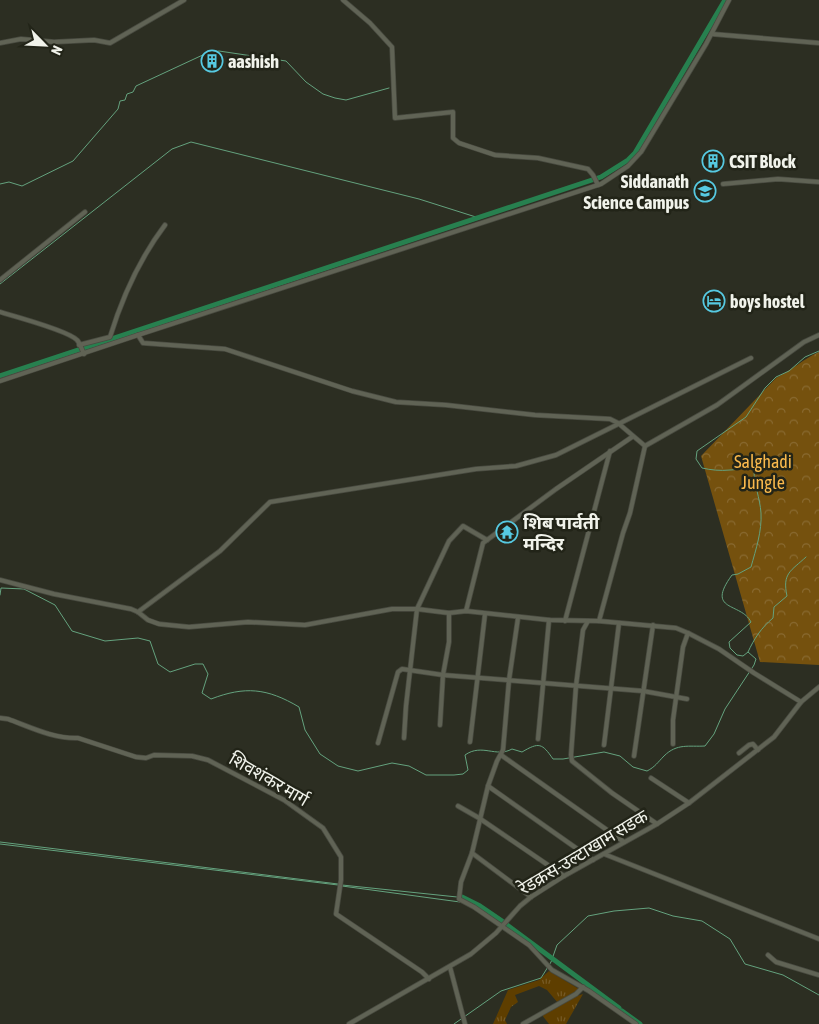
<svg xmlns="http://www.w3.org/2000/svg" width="819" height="1024" viewBox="0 0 819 1024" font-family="'Asap Condensed','Noto Sans Devanagari',sans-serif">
<defs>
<pattern id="grass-tufts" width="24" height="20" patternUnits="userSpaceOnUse" patternTransform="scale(1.25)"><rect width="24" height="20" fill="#5e3e00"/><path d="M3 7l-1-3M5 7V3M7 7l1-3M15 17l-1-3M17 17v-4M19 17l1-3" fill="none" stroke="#765a25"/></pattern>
<pattern id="forest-crowns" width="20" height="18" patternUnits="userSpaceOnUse" patternTransform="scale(1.25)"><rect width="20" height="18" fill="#75510e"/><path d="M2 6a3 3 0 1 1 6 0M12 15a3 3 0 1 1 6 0" fill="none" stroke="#896a31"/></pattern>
</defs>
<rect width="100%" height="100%" fill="#2c2e22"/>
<g fill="url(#grass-tufts)">
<path d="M549,971l30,18 -21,14 -11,-13 -8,-4 -24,9 3,7 -7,5 -6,13 2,4h-14l15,-34 31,-10z"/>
<path d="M583,994l-17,30h-17l-7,-9 29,-17z"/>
</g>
<path fill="url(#forest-crowns)" d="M819,352v313l-59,-3 -59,-206 75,-78c16,-8 27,-19 43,-26z"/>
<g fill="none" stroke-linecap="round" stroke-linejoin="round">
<g stroke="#64a27e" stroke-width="1">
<path d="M0,184l9,-2 13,4 51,-25 45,-52 2,-8 5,-1 2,-6 6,-2 3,-6 71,-33 12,-2 67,10 20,21 17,12 12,4 11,2 43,-12"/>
<path d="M0,284l158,-124 14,-11 19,-7 228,57 60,19"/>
<path d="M0,595l1,-7 23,1 31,16 17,26 33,10 33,-3 12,3 8,23 12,8 25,-8h8l5,10 -6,19 9,6c34,-13 56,-11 88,8l6,23 15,24 18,12 20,5 34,-8 17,3 17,9h28l9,-1 5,-4 -3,-15c17,-12 31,3 47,-6l10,3c17,-10 20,-9 31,7h10l41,-7 16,4 13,11 14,4c8,-4 11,-9 17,-15 13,-13 25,-9 41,-10l9,-12 11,-25 29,-44 2,-6 -8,-7 -5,4 -6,-1 -7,-7 -1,-6 22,-20c-10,-20 -46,-10 -19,-47l6,-1 13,-7c5,-18 11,-36 10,-54 -1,-15 -7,-28 -7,-43 -8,-4 -16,0 -24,0 -10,1 -19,0 -28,-2l-6,-9 1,-8 49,-34 19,-29 11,-11 13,-6 16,-14 14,-6"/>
<path d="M748,652c6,-13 13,-24 25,-34l1,-11 13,-11c-5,-23 4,-25 19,-39"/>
<path d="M0,842l338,42"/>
<path d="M0,844l338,41"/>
<path d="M342,885l115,12"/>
<path d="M342,886l118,16"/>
<path d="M454,1024l47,-33 40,-13 10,-16 6,-17 31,-29 26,-5 35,-3 24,8 29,5 28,18 15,25 38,11 36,20"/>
</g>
<g stroke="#27804f" stroke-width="5">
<path d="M0,376l601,-199 27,-17 7,-7 90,-153"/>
<path d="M462,897l18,9 22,15"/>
<path d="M507,925l112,83"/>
<path d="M622,1011l18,13"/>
</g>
<g stroke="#494b41" stroke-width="5.5">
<g id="street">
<path d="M343,0l27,23 22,24 3,71 58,-6v26l6,5 36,12 43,3 50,11 5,6 5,10"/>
<path d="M712,34l107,9"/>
<path d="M0,43l21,-4 33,3 40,-2 16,3 74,-43"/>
<path d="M723,184l55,-5 41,3"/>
<path d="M0,280l85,-68"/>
<path d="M0,312c14,4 69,19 77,28 3,3 5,10 7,14"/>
<path d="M138,335l463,-151 27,-18 13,-14 65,-108 23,-44"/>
<path d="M79,345l31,-8c12,-39 30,-79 55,-112"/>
<path d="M0,381l138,-46 5,8 82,6 127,42 44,11 50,3 89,10 75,4 8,4 27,23 72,-41 87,-63 15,-7"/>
<path d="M0,580l54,14 77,15 7,3 10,8 11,4 30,3 59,-5 57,3 87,-16h25l32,4 17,-2 83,9 50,1 77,7 12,5 31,16 35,24 47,29"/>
<path d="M466,611l17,-68 73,-54 76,-52"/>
<path d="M138,612l82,-61 50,-49 206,-33 40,-3 40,-11 195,-97"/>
<path d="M518,618l-9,62 -6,70 -6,11 -9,25 -16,67 -11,29 -2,17 15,8 55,38 23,25 37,21 47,33"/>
<path d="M565,621l45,-170"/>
<path d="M588,621l-5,9 -7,56 -5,69 1,6 40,32 45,31"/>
<path d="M599,621l24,-88 7,-20 15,-67"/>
<path d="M0,718l8,1c22,8 46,20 70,19l58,19 10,1 8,-3 38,1 16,4 76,40 39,28 18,29v23l-5,34 86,58 7,7"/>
<path d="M440,725l3,-50 6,-33v-29"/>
<path d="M404,738l2,-32 11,-97 32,-68 14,-15 24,14"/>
<path d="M538,739l11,-119"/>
<path d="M470,742l15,-128"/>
<path d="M378,743l20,-71 4,-3 41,6 200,16 44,8"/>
<path d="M673,744v-24l10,-73 5,-14"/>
<path d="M604,745l15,-122"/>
<path d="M739,753l10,-8 4,-1 5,6"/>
<path d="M501,755l123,87"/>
<path d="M634,756l19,-131"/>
<path d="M651,778l38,25"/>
<path d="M488,786l105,74"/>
<path d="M458,806l21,12 85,58"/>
<path d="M472,853l59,44"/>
<path d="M604,854l215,85"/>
<path d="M768,955l8,7 43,13"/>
<path d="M450,967l15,57"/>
<path d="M349,1024l122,-70 25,-21 24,-27 11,-9 33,-21 93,-52 32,-21 85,-66 27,-35 18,-15"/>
<path d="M523,1024l53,-30 7,-7"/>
</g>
</g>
<use href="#street" stroke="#606355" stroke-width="4"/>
</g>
<defs>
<g id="building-ring" transform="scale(1.125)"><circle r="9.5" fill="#222418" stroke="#56c9e1" stroke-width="1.5"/><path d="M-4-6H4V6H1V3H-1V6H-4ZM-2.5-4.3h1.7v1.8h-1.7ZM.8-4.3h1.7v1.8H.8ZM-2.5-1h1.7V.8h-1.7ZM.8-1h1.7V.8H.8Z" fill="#56c9e1"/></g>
<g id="university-ring" transform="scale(1.125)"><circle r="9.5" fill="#222418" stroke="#56c9e1" stroke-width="1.5"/><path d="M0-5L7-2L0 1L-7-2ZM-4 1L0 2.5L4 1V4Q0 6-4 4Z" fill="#56c9e1"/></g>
<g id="hotel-ring" transform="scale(1.125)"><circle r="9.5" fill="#222418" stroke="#56c9e1" stroke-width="1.5"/><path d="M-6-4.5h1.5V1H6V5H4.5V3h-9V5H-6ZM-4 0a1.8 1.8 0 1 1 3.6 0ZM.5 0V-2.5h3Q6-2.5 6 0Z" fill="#56c9e1"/></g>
<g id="temple-ring" transform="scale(1.125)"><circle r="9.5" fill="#222418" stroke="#56c9e1" stroke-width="1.5"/><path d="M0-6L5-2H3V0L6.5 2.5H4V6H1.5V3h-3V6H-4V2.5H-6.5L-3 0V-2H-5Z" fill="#56c9e1"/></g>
</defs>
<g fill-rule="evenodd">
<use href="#building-ring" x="212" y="61"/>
<use href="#building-ring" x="713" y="161"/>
<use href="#university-ring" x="705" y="191"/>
<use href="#hotel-ring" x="714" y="301"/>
<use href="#temple-ring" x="507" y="532"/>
</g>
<g text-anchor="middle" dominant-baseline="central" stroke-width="5" stroke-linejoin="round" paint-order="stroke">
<g font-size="18" font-weight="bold" fill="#f1f3eb" stroke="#222418" text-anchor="start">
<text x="228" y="61">aashish</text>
<text x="729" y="161">CSIT Block</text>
<text x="689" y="181" text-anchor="end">Siddanath<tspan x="689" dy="21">Science Campus</tspan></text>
<text x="730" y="301">boys hostel</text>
<text x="523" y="522">शिब पार्वती<tspan x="523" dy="21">मन्दिर</tspan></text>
</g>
<g font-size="18" fill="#fab94c" stroke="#222418">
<text x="763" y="461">Salghadi<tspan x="763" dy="21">Jungle</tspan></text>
</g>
<g font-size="18" fill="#f1f3eb" stroke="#222418">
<text transform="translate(269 779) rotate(30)">शिवशंकर मार्ग</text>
<text transform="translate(583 852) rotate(-31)">रेडक्रस-उल्टाखाम सडक</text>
</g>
</g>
<g transform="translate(45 45) rotate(114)" stroke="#222418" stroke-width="4" paint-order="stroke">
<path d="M0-4L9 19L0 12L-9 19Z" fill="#f1f3eb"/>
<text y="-8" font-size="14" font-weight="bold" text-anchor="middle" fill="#f1f3eb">N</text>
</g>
</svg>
